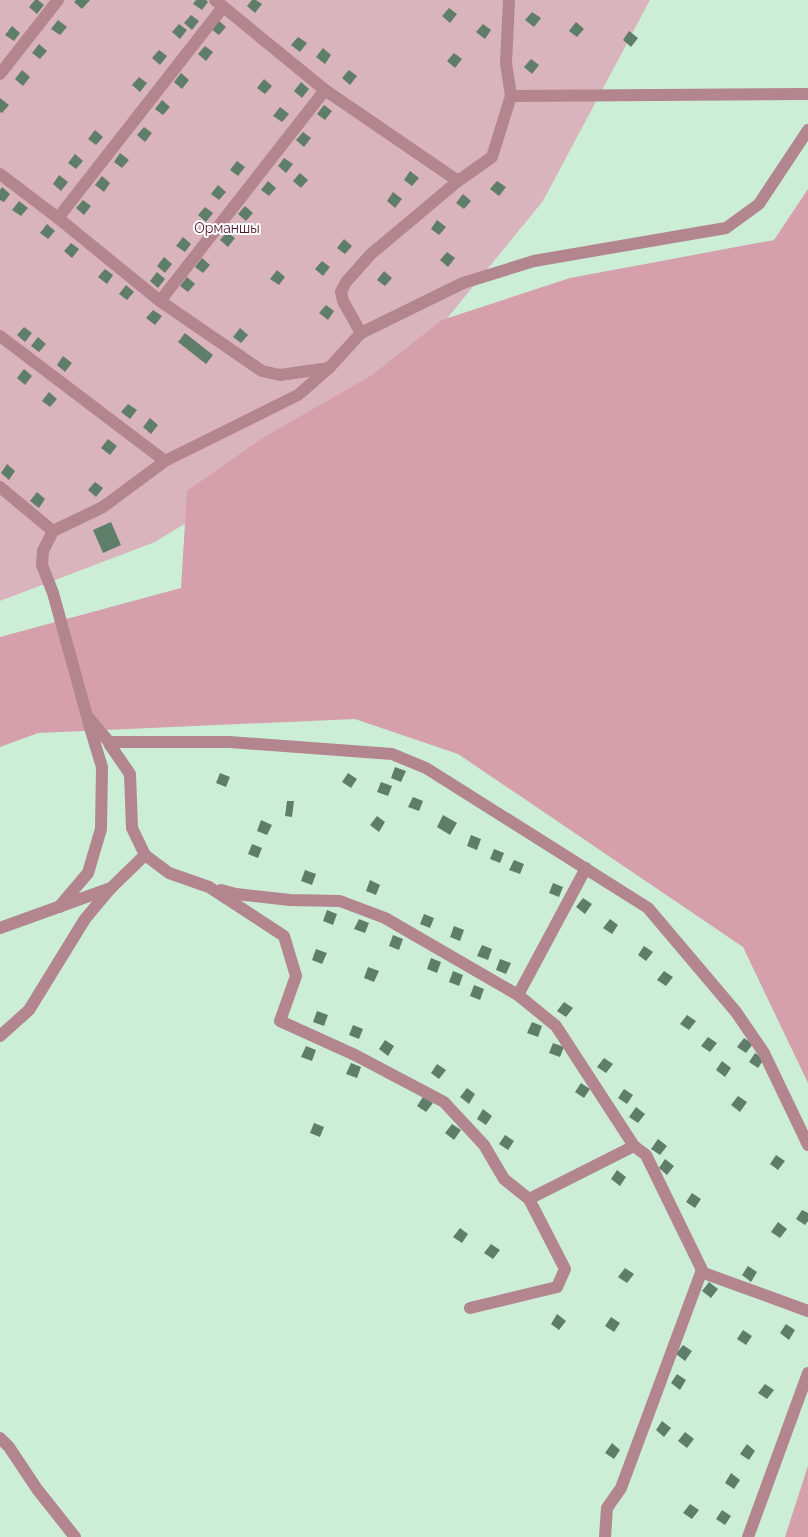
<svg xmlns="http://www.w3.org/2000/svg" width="808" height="1537" viewBox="0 0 808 1537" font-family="Raleway,sans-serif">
<rect width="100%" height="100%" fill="#cceed6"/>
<path fill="#dab4bc" d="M0,0h650l-107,201 -170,208 -218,133 -155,59z"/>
<g fill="#d59fab">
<path d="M808,189v894l-65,-136 -285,-193 -103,-35 -317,14 -38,14v-110l181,-49 6,-97 74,-52 111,-64 70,-55 128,-42 204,-38z"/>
<path d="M808,1466v71h-23z"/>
</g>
<g fill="#5f7e69">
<path d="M35,0h3l6,5 -7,9 -8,-7z"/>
<path d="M76,0h14l-8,9 -8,-7z"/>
<path d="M196,0h10l2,2 -6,8 -9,-6z"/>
<path d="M252,0h4l6,4 -7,9 -8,-7z"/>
<path d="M449,8l8,6 -7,9 -8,-7z"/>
<path d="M532,12l9,6 -7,9 -9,-7z"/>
<path d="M191,15l8,6 -7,9 -8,-7z"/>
<path d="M58,20l9,7 -7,8 -9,-6z"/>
<path d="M218,20l8,7 -7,8 -8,-6z"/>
<path d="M576,22l8,7 -7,8 -8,-6z"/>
<path d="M179,24l8,6 -7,9 -8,-7z"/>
<path d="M483,24l8,6 -6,9 -9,-7z"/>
<path d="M12,26l8,7 -6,8 -9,-6z"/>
<path d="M629,31l9,7 -7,9 -8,-7z"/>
<path d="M298,37l9,6 -7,9 -9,-7z"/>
<path d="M39,44l8,7 -7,8 -8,-6z"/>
<path d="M205,46l8,6 -7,9 -8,-7z"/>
<path d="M323,48l8,7 -6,9 -9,-7z"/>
<path d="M159,50l8,6 -7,9 -8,-7z"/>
<path d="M454,53l8,6 -7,9 -8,-7z"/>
<path d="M531,59l8,6 -7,9 -8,-7z"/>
<path d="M22,70l8,7 -7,9 -8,-7z"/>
<path d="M349,70l8,6 -7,9 -8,-7z"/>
<path d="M181,73l8,7 -7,9 -8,-7z"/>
<path d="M139,77l8,6 -7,9 -8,-7z"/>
<path d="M264,79l8,7 -7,8 -8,-6z"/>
<path d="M301,82l8,7 -7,9 -8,-7z"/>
<path d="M0,98l9,7 -7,8 -2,-1z"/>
<path d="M162,100l8,7 -7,8 -8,-6z"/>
<path d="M324,105l8,6 -7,9 -8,-6z"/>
<path d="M280,107l9,7 -7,8 -9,-6z"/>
<path d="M144,127l8,6 -7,9 -8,-7z"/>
<path d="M95,130l8,7 -7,8 -8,-6z"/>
<path d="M303,132l8,6 -7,9 -8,-7z"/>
<path d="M120,153l9,7 -7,8 -8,-6z"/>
<path d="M75,154l8,7 -7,8 -8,-6z"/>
<path d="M284,158l9,6 -7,9 -8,-7z"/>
<path d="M237,161l8,6 -7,9 -8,-6z"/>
<path d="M410,171l9,7 -7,8 -8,-6z"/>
<path d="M300,173l8,7 -7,8 -8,-7z"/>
<path d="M59,175l9,7 -7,9 -8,-7z"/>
<path d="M102,176l8,7 -6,9 -9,-7z"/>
<path d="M268,181l8,7 -7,8 -8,-6z"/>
<path d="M497,181l9,6 -7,9 -9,-7z"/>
<path d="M218,185l8,7 -7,8 -8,-6z"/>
<path d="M2,187l8,7 -6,8 -4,-2v-10z"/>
<path d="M393,192l9,7 -7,9 -8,-7z"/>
<path d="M463,194l8,7 -7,8 -8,-6z"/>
<path d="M83,200l8,6 -7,9 -8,-7z"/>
<path d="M19,201l9,7 -7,8 -9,-6z"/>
<path d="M245,206l8,7 -7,8 -8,-7z"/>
<path d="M205,207l8,6 -7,9 -8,-7z"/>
<path d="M437,220l9,7 -7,8 -8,-6z"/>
<path d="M47,224l8,7 -7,8 -8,-6z"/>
<path d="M227,232l8,6 -7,9 -8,-7z"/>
<path d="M183,237l8,7 -6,8 -9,-6z"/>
<path d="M344,239l8,7 -7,8 -8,-6z"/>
<path d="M71,243l8,6 -7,9 -8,-7z"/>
<path d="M447,252l8,6 -7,9 -8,-7z"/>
<path d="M164,257l8,7 -7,9 -8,-7z"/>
<path d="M202,258l8,7 -7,8 -8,-6z"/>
<path d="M322,261l8,6 -7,9 -8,-7z"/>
<path d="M105,269l8,6 -6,9 -9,-7z"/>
<path d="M277,270l8,7 -6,8 -9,-6z"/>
<path d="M384,271l8,7 -7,8 -8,-6z"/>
<path d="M157,272l8,7 -7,9 -8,-7z"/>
<path d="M187,277l8,7 -7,8 -8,-6z"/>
<path d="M126,285l8,7 -7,8 -8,-6z"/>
<path d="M326,305l8,6 -6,9 -9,-7z"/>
<path d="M153,310l9,6 -7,9 -9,-7z"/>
<path d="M24,327l8,6 -7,9 -8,-7z"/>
<path d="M240,328l8,7 -7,8 -8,-6z"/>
<path d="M185,333l28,22 -7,9 -28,-22z"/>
<path d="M38,337l8,7 -7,8 -8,-6z"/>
<path d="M63,356l9,7 -7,9 -8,-7z"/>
<path d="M24,369l8,7 -7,9 -8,-7z"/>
<path d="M49,392l8,7 -7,8 -8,-6z"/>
<path d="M128,404l9,6 -7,9 -9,-7z"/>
<path d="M150,418l8,7 -7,9 -8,-7z"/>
<path d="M108,439l9,7 -7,9 -9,-7z"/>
<path d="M7,464l8,7 -6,9 -8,-7z"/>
<path d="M95,482l8,6 -7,9 -8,-7z"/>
<path d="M37,492l8,7 -6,9 -9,-7z"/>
<path d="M111,522l10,23 -18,8 -10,-23z"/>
<path d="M395,767l11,4 -5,11 -10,-4z"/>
<path d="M220,773l10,4 -4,10 -10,-4z"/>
<path d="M348,773l9,6 -6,9 -9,-6z"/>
<path d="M381,782l11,4 -4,10 -11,-4z"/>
<path d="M413,797l10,4 -4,10 -11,-4z"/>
<path d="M287,801h7l-2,16 -7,-1z"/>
<path d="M443,815l14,8 -7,12 -13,-8z"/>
<path d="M377,816l8,6 -6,10 -9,-7z"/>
<path d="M261,820l11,5 -5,10 -10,-4z"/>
<path d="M471,835l10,4 -4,11 -10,-4z"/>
<path d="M252,844l10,4 -4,10 -10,-4z"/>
<path d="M494,849l10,4 -4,10 -10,-4z"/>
<path d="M514,860l10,4 -4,10 -11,-4z"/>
<path d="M305,870l11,4 -4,11 -11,-4z"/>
<path d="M370,880l10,5 -4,10 -10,-4z"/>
<path d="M553,883l10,4 -4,10 -10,-4z"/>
<path d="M583,898l9,6 -7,10 -9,-7z"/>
<path d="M327,910l10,4 -4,11 -10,-4z"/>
<path d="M424,914l10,4 -4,10 -10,-4z"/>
<path d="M359,919l10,4 -4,10 -11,-4z"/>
<path d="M610,919l8,6 -6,9 -9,-6z"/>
<path d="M454,926l10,4 -4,11 -10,-4z"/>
<path d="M393,935l10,4 -4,11 -10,-4z"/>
<path d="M482,945l10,4 -4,11 -11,-4z"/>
<path d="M644,946l9,6 -7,9 -8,-6z"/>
<path d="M316,949l11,4 -5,11 -10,-4z"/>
<path d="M431,958l10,4 -4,11 -10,-4z"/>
<path d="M500,959l11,4 -5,11 -10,-4z"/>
<path d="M368,967l11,4 -5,11 -10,-4z"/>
<path d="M453,971l10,4 -4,11 -10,-4z"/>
<path d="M664,971l9,6 -7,9 -9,-6z"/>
<path d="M474,985l10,4 -4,11 -10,-4z"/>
<path d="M564,1002l9,6 -7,9 -9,-6z"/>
<path d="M317,1011l11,4 -4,11 -11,-4z"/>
<path d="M687,1015l9,6 -7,9 -9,-6z"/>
<path d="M532,1022l10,4 -4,11 -11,-4z"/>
<path d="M353,1025l10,4 -4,10 -10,-4z"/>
<path d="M708,1037l9,6 -7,9 -9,-6z"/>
<path d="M744,1038l9,6 -7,9 -9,-6z"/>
<path d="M385,1040l9,6 -6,10 -9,-7z"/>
<path d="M553,1043l11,4 -4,10 -11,-4z"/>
<path d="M306,1046l10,4 -4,11 -11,-4z"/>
<path d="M755,1053l9,6 -6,9 -9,-6z"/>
<path d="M604,1058l9,6 -7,9 -9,-6z"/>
<path d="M722,1061l9,7 -6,9 -9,-7z"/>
<path d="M351,1063l10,4 -4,11 -11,-4z"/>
<path d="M437,1064l9,6 -7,9 -8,-6z"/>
<path d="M581,1083l9,6 -6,9 -9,-6z"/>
<path d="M467,1088l8,6 -6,10 -9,-7z"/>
<path d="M624,1089l9,6 -6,9 -9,-6z"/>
<path d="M738,1096l9,6 -7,10 -9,-7z"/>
<path d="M423,1097l10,6 -7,9 -9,-6z"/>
<path d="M636,1107l9,7 -7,9 -9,-6z"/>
<path d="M483,1109l9,7 -6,9 -9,-6z"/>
<path d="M314,1123l10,4 -4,10 -10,-4z"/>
<path d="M452,1124l9,6 -7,10 -9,-7z"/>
<path d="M505,1135l9,6 -6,9 -9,-6z"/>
<path d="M658,1139l9,7 -7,9 -9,-6z"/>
<path d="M776,1155l9,6 -7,9 -8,-6z"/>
<path d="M665,1159l9,7 -7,9 -8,-7z"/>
<path d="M617,1170l9,7 -6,9 -9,-7z"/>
<path d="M692,1193l9,6 -6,9 -9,-6z"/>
<path d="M802,1210l6,3v8l-3,4 -9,-6z"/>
<path d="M778,1222l9,7 -7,9 -9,-6z"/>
<path d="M460,1228l8,6 -6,9 -9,-6z"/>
<path d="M491,1244l9,6 -7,9 -9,-6z"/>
<path d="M748,1266l9,6 -6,10 -9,-7z"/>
<path d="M625,1268l9,6 -7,9 -9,-6z"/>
<path d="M709,1282l9,7 -7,9 -9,-7z"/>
<path d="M557,1314l9,7 -7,9 -8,-6z"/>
<path d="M611,1317l9,6 -6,9 -9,-6z"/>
<path d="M786,1324l9,6 -6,10 -9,-7z"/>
<path d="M743,1330l9,6 -6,9 -9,-6z"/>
<path d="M683,1345l9,6 -7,10 -9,-7z"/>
<path d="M677,1374l9,6 -6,10 -9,-7z"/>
<path d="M765,1384l9,6 -7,9 -9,-6z"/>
<path d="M662,1421l9,7 -7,9 -8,-7z"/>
<path d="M685,1432l9,7 -7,9 -9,-7z"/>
<path d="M612,1443l8,7 -6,9 -9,-6z"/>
<path d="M747,1444l8,7 -6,9 -9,-6z"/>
<path d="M731,1473l9,7 -6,9 -9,-6z"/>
<path d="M690,1504l9,6 -7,9 -9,-6z"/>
<path d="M722,1510l9,6 -6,9 -9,-6z"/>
</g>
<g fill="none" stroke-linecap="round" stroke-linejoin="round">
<g stroke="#b2858f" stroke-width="12">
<path d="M215,0l110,90 133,91"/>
<path d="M0,74l58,-74"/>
<path d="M511,96l297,-2"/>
<path d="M808,130l-49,74 -33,24 -192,33 -71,22 -102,50 -32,35 -31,27 -133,66 -62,46 -50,24 -10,20 -1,14 11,28 34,123 22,26h120l163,12 34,14 222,140 88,104 28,41 44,92"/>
<path d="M0,174l58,44 102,83 102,70 18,4 49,-7"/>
<path d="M58,218l165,-211"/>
<path d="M160,301l165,-211"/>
<path d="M361,333l-18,-32 -2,-9 5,-10 25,-28 87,-73 34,-24 19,-61 -5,-33 3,-63"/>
<path d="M0,336l165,125"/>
<path d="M0,487l53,44"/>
<path d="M109,742l1,3 20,29 2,54 13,27 24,18 40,14 75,49 12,40 -16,45 75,34 89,47 40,43 20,34 25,20 105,-53 -78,-120 -38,-31 68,-127"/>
<path d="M221,890l15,4 54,6 50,1 45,17 133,77"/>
<path d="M59,907l29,-34 13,-44 1,-62 -14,-46"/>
<path d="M0,928l111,-40 34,-33"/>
<path d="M0,1036l29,-26 56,-91 26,-31"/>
<path d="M701,1272l107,39"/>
<path d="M470,1308l87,-21 8,-18 -36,-70"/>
<path d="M0,1438l9,9 28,42 38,48"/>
<path d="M605,1537l2,-29 14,-20 81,-218 -56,-115 -12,-9"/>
<path d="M748,1537l60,-164"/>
</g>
</g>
<g text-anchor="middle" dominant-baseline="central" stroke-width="4" stroke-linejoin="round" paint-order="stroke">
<g font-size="14" fill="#511128" stroke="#fff">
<text x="227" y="228">Орманшы</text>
</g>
</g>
</svg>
